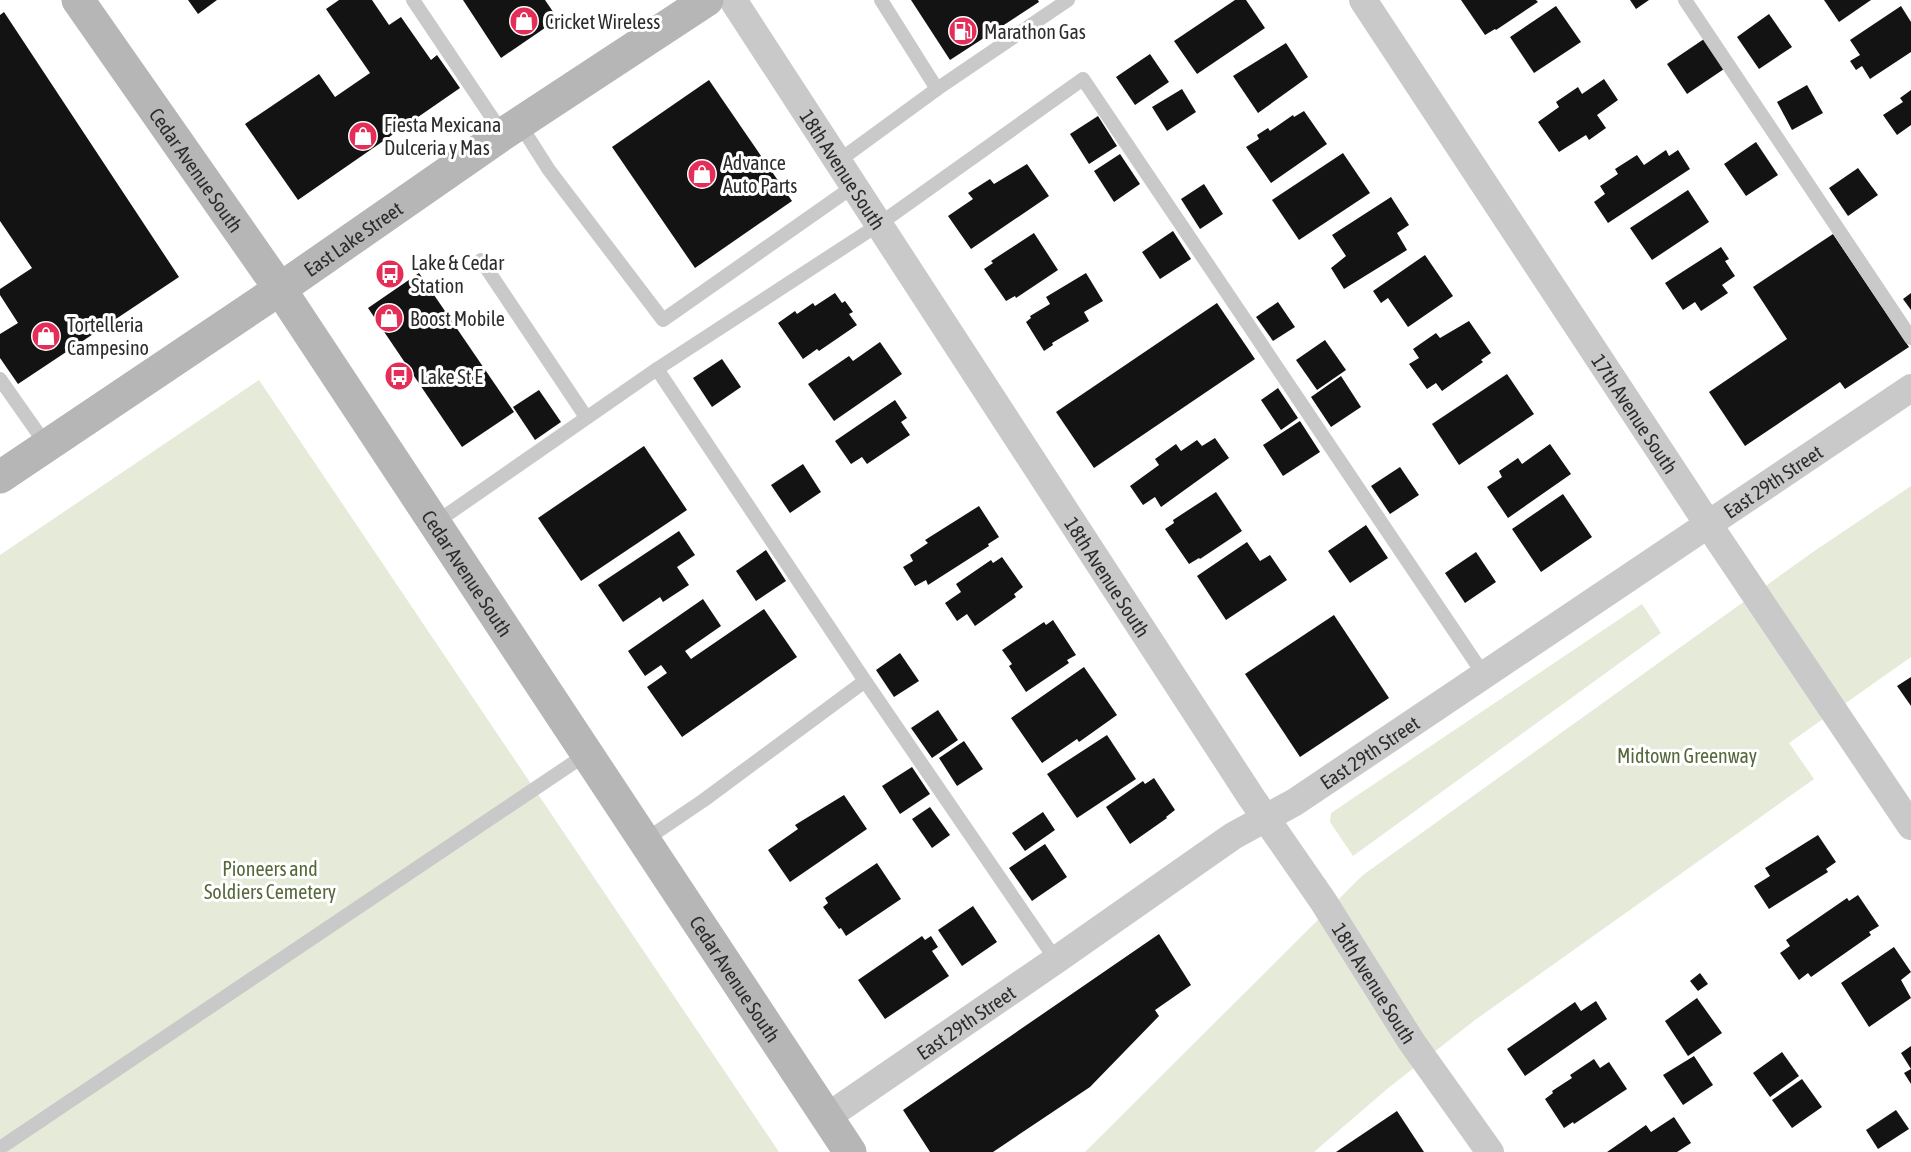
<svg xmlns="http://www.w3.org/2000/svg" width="1911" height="1152" viewBox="0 0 1911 1152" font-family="'Asap Condensed',sans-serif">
<rect width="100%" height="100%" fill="#fff"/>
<g fill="#e5ead9">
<path d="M259,380l520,772h-779v-597z"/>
<path d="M1911,486v171l-122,86 25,36 -339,241 -88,69 -73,63h-229l278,-277 450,-323z"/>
<path d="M1642,604l19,29 -308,223 -23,-34 1,-9z"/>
</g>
<g fill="#131313">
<path d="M188,0h29l-19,14z"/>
<path d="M339,0h33l17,25 12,-8 30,43 6,-5 23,33 -162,112 -53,-76 74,-50 16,23 35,-24 -44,-64z"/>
<path d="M463,0h82l13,19 -57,39z"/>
<path d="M911,0h127l1,2 -89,58z"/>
<path d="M1235,0h11l19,28 -68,46 -23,-33z"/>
<path d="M1461,0h75l2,2 -42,28 -1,-1 -10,6z"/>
<path d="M1630,0h19l-13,9z"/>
<path d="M1824,0h47l-32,22z"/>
<path d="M1556,6l25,36 -47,31 -24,-36z"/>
<path d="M1901,6l10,16v30l-41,27 -8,-13 -6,4 -6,-9 10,-6 -10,-15z"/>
<path d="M4,12l175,265 -161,107 -18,-26v-24l18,-11 -18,-28v-6l32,-21 -32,-47v-206z"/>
<path d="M1769,14l23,33 -33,22 -22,-32z"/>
<path d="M1704,39l20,30 -37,25 -20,-30z"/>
<path d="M1286,43l22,34 -50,36 -25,-37z"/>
<path d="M1150,54l19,28 -34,23 -19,-28z"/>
<path d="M1604,79l14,21 -21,15 9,13 -17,12 -3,-5 -27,17 -21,-30 21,-15 -3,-5 22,-15 4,7z"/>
<path d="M709,80l83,121 -97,67 -83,-121z"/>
<path d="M1807,85l16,28 -31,17 -15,-28z"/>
<path d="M1182,89l14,23 -29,19 -15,-24z"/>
<path d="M1911,90v35l-14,10 -14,-20 20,-13 -3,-4z"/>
<path d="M1304,111l23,33 -56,39 -25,-36 13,-8 -2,-4 11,-7 2,3 23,-16 1,2z"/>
<path d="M1098,116l19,30 -28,18 -19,-30z"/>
<path d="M1756,142l22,33 -32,21 -22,-32z"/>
<path d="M1666,150l3,6 9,-6 12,19 -82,54 -14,-21 11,-8 -5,-8 18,-12 -3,-5 22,-14 7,10z"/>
<path d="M1343,153l27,40 -71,47 -27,-40z"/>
<path d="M1120,154l20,30 -26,18 -20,-31z"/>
<path d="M1027,164l22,32 -78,53 -23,-33 25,-17 -5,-6 22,-14 4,5z"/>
<path d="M1858,168l20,27 -30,21 -19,-28z"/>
<path d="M1204,184l19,30 -23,15 -19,-30z"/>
<path d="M1688,190l21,32 -57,38 -22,-32z"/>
<path d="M1391,197l18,28 -12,8 10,17 -63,39 -13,-21 15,-12 -14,-21z"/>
<path d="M1173,231l18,28 -31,20 -18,-27z"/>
<path d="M1034,233l24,37 -42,28 -1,-2 -9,5 -22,-32 9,-6 -2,-2z"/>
<path d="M1833,234l76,113 -64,42 -5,-7 -95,64 -36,-54 78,-53 -34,-52z"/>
<path d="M1721,247l8,12 -4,2 10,15 -13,9 6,8 -27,18 -6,-9 -12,8 -18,-27z"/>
<path d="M1425,255l28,41 -45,31 -20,-29 -7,5 -8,-12z"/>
<path d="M419,273l95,139 -52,35 -94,-139z"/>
<path d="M1086,273l17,28 -19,11 5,9 -37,22 1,2 -9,6 -18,-29 5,-4 -1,-2 20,-12 -4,-7z"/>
<path d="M835,293l7,10 3,-2 8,11 -4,2 8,11 -38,26 -2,-2 -14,10 -25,-36 17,-12 2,3 16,-11 2,3z"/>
<path d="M1911,293v17l-8,-11z"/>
<path d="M1278,302l17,25 -22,14 -17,-24z"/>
<path d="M1217,303l38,56 -161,109 -38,-56z"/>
<path d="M1469,321l22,32 -10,7 2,2 -41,29 -6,-8 -9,6 -18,-25 10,-6 -6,-9 23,-16 4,5z"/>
<path d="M1325,340l21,30 -29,20 -21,-30z"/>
<path d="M880,342l22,32 -68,47 -26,-37 41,-28 4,5z"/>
<path d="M722,359l19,28 -29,20 -19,-29z"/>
<path d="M1507,374l27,40 -75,51 -27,-41z"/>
<path d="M1341,376l20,31 -30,20 -20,-30z"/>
<path d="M1278,388l20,30 -17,12 -20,-30z"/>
<path d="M539,390l22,32 -26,18 -22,-33z"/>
<path d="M895,400l12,18 -6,4 9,13 -43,29 -5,-7 -11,7 -16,-23z"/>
<path d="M1300,421l20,31 -37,24 -20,-31z"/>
<path d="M1215,438l14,20 -68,49 -6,-10 -12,8 -13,-19 29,-21 -4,-6 21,-15 5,7 16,-11 5,6z"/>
<path d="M1550,444l21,30 -63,44 -21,-31 15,-10 -3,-6 19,-13 4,6z"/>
<path d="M644,446l43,64 -106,71 -43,-63z"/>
<path d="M803,464l18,28 -31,21 -19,-28z"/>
<path d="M1400,467l19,28 -29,19 -19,-28z"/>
<path d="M1216,492l26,39 -42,28 -1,-1 -10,6 -24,-35 9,-6 -1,-3z"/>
<path d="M1563,494l29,43 -51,35 -29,-43z"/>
<path d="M979,506l20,31 -11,7 1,2 -61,39 -2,-5 -11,6 -12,-19 10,-6 -3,-6 18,-12 -3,-3z"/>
<path d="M1366,525l22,33 -38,25 -22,-32z"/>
<path d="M679,531l16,24 -18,12 12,18 -26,17 -3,-5 -37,25 -25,-37z"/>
<path d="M1247,542l13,19 10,-6 17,25 -61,40 -29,-44z"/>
<path d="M766,550l20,31 -30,20 -20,-30z"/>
<path d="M1476,552l20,30 -31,21 -20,-30z"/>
<path d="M1002,557l21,30 -9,7 2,3 -41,29 -8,-12 -10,7 -12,-18 16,-11 -5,-8 35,-24 2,3z"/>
<path d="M703,599l18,27 -36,25 6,8 73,-50 33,48 -115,80 -35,-50 20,-14 -6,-8 -16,11 -17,-25z"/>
<path d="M1334,615l55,83 -89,59 -55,-83z"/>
<path d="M1053,620l23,35 -9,5 2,3 -43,29 -17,-26 3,-2 -10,-14 42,-28 2,3z"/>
<path d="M900,653l19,28 -25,16 -18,-27z"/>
<path d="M1084,667l33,48 -38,27 -2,-3 -35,24 -31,-45z"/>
<path d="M1911,677v29l-14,-20z"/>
<path d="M938,710l20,30 -26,18 -21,-30z"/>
<path d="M1107,735l29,44 -59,39 -30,-44z"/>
<path d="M964,741l19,28 -26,17 -18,-28z"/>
<path d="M912,767l18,27 -30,20 -18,-28z"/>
<path d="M1154,778l21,32 -9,7 1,1 -37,26 -24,-37 37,-26 2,3z"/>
<path d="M844,795l23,34 -77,53 -22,-32 30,-21 -3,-4z"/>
<path d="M930,807l20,28 -18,13 -20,-29z"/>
<path d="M1043,812l12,18 -30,21 -13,-18z"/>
<path d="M1818,835l18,27 -10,7 2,3 -59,37 -15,-23 16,-10 -5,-8z"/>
<path d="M1045,844l22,33 -35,24 -23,-33z"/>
<path d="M877,863l24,36 -55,37 -5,-8 -2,1 -16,-22 5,-4 -3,-5z"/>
<path d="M1858,895l21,31 -10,6 2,3 -60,42 -3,-4 -9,7 -19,-27 10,-7 -4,-6 61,-42 2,3z"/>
<path d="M973,906l24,36 -35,24 -24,-36z"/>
<path d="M1159,934l32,51 -36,25 4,6 -69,71 -97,65h-63l-27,-42z"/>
<path d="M922,936l3,4 6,-4 7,11 -6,4 17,25 -64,43 -27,-39z"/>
<path d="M1894,947l17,25 -10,8 10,18 -42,29 -28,-44z"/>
<path d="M1700,973l8,11 -10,7 -8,-10z"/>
<path d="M1697,998l25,35 -34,23 -23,-35z"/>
<path d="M1596,1001l11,18 -82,57 -18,-27 68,-47 6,9z"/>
<path d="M1911,1046v23l-10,-16z"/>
<path d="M1782,1052l17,24 -29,21 -17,-24z"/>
<path d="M1694,1056l19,29 -30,20 -20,-30z"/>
<path d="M1594,1059l6,9 9,-6 18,27 -53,35 -1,-2 -9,6 -19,-29 8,-6 -1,-2 20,-13 -2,-3z"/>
<path d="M1911,1069v15l-7,-11z"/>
<path d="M1802,1079l20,28 -30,21 -20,-28z"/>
<path d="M1896,1110l13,19 -31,20 -12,-19z"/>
<path d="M1397,1111l27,41h-88z"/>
<path d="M1674,1117l17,26 -14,9h-70l39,-27 5,7z"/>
</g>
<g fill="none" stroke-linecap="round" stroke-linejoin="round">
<g stroke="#c9c9c9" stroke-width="14">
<path d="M413,0l90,134"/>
<path d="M881,0l56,89"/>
<path d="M1685,0l226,338"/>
<path d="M519,123l30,47 114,150 191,-134"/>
<path d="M837,162l100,-73 131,-89"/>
<path d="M481,260l105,157"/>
<path d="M657,369l208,312 191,279"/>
<path d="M0,379l47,67"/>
<path d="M435,523l222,-154 221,-144 205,-146 401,596"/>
<path d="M645,840l59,-40 161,-119"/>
<path d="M0,1148l588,-395"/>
</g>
<g stroke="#c9c9c9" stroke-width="28">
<path id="s1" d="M733,0l518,797 72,104 88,140 79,111"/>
<path id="s2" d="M1363,0l345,524 203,302"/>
<path id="s3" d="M827,1117l229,-157 177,-124 62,-34 616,-414"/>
</g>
<g stroke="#b6b6b6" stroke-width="33">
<path id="s4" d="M78,0l202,289 570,863"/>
<path id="s5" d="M0,477l280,-188 223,-155 204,-134"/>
</g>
</g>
<defs>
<g id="shop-disc" transform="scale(1.5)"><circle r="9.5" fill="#e42d57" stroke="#fff"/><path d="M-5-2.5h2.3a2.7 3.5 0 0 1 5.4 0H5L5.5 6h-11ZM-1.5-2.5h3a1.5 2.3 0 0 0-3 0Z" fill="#fff"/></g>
<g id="fuel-disc" transform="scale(1.5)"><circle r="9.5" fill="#e42d57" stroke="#fff"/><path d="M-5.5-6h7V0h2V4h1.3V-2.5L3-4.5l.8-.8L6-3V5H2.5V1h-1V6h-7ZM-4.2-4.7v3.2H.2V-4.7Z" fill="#fff"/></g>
<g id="bus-disc" transform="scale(1.5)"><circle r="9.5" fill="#e42d57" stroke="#fff"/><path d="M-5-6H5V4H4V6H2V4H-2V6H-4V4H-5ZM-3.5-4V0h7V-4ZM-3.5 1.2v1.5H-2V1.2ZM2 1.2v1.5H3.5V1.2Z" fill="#fff"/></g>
</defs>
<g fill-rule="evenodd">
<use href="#shop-disc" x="524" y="21"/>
<use href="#fuel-disc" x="963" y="31"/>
<use href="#shop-disc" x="363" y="136"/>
<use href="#shop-disc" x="702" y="174"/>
<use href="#bus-disc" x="390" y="274"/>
<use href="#shop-disc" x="389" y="318"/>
<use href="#shop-disc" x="46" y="336"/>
<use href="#bus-disc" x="399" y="376"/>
</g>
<g text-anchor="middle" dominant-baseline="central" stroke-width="6" stroke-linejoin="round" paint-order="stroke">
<g font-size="20" fill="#2c2c2c" stroke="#fff" text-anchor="start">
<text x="545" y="21">Cricket Wireless</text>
<text x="984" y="31">Marathon Gas</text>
<text x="384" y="124">Fiesta Mexicana<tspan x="384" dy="23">Dulceria y Mas</tspan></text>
<text x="723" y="162">Advance<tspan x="723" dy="23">Auto Parts</tspan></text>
<text x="411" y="262">Lake &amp; Cedar<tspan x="411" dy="23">Station</tspan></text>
<text x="410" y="318">Boost Mobile</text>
<text x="67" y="324">Tortelleria<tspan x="67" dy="23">Campesino</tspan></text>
<text x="420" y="376">Lake St E</text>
</g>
<g font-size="20" fill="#2c2c2c" stroke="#fff">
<text stroke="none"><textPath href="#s4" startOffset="207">Cedar Avenue South</textPath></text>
<text stroke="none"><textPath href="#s1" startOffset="202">18th Avenue South</textPath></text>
<text stroke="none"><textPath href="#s5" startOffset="426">East Lake Street</textPath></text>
<text stroke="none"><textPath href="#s2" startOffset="495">17th Avenue South</textPath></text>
<text stroke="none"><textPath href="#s3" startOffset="1140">East 29th Street</textPath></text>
<text stroke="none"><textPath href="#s4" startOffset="693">Cedar Avenue South</textPath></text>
<text stroke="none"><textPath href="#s1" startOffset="688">18th Avenue South</textPath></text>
<text stroke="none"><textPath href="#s3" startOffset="654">East 29th Street</textPath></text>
<text stroke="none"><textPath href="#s4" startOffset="1179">Cedar Avenue South</textPath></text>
<text stroke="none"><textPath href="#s1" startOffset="1174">18th Avenue South</textPath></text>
<text stroke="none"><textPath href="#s3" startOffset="168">East 29th Street</textPath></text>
</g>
<g font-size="20" fill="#56673a" stroke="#fff">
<text x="1687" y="755">Midtown Greenway</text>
<text x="270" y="868">Pioneers and<tspan x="270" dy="23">Soldiers Cemetery</tspan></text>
</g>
</g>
</svg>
